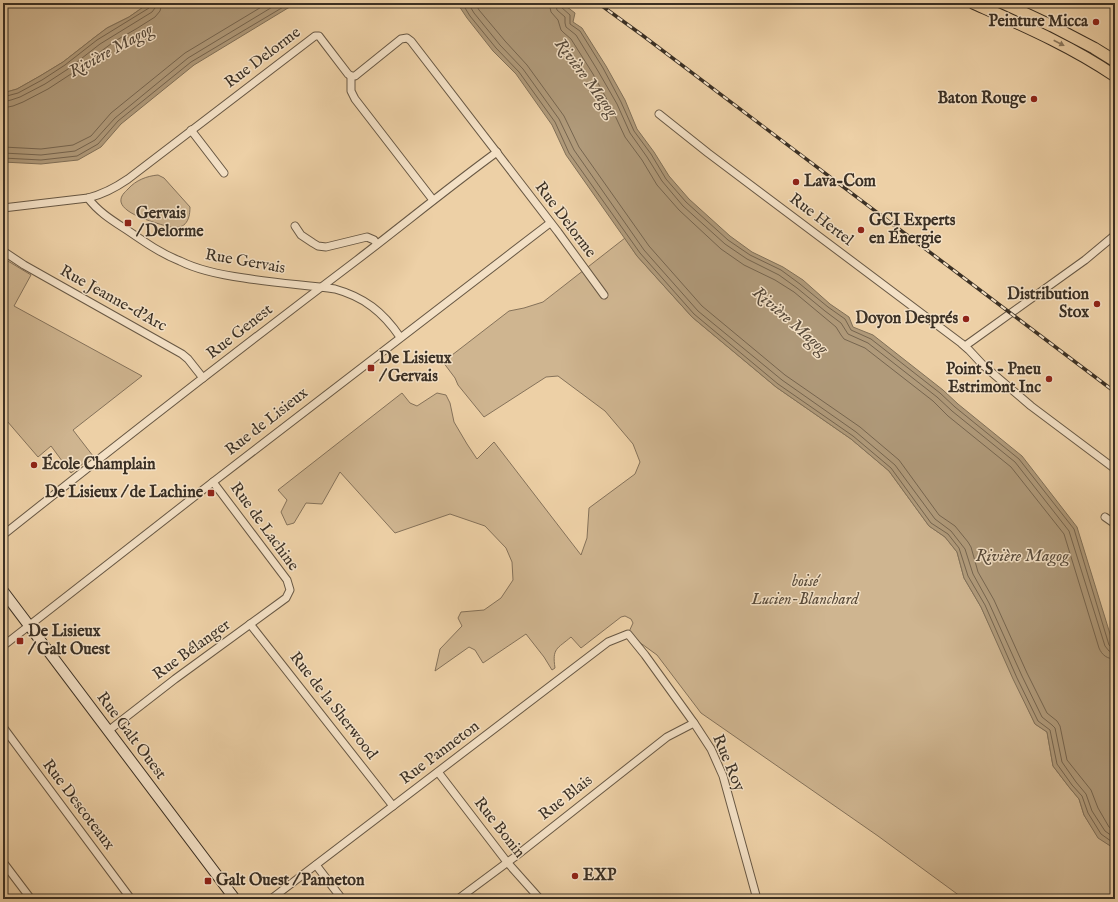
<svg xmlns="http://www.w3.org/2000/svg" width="1118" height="902" viewBox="0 0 1118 902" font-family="'IM FELL English',serif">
<rect width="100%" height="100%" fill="#edd0a6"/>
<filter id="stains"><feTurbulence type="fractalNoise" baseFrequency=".005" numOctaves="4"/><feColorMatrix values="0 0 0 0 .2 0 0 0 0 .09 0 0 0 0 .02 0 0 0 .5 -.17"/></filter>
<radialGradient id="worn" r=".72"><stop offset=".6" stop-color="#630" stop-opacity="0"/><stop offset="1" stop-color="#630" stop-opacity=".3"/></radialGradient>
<g fill="#cfb590" stroke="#85725a">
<path d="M3,3h146l-20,14 -22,11 -12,9 -32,25 -23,14 -23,13 -14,4z"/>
<path d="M158,175l6,3 26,29c0,15 -6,23 -21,20 -12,-4 -45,-12 -48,-25 -1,-6 4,-10 7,-13 8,-9 19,-13 30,-14z"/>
<path d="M625,238l12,18 55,61 84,70 75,52 38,32 40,55 16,11 12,15 7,26 17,29 54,117 12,8 6,34 16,21 10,12 5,16 14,22 17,12v50h-151l-86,-63 -177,-123 -44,-58 -29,-21 5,-11 -2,-4 -6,-3 -4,1 -40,31 -10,-11c-14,12 -19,11 -16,31l-3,2 -8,-13 -18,-23 -43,29 -8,-13 -6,-3 -34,24 5,-22 22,-23 -4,-8 3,-6 23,-2 17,-12 12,-18 -1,-18 -6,-14 -21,-22 -35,-12 -55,19 -55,-61 -18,32 -16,-1 -12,20 -7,2 -6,-13 6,-12 -9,-10 124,-97 8,10 7,3 20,-13 9,2 4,8 4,19 13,22 10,15 17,-17 87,113 6,-17 2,-30 46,-34 5,-12 -7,-18 -28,-33 -47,-35 -12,1 -62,40 -26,-32 -3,-7 -12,-16 66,-51 15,-3 19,-6z"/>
<path d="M3,258l28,17 -17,31 128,70 -69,54 20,26 -22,17 -20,-27 -13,11 -31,-36 -4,3z"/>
</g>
<g fill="#b09a7a" stroke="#817058">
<path d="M149,3h151l-12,5 -94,57 -73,59 -20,23 -23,13 -37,4 -38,-2v-69l14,-4 23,-13 23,-14 32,-25 12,-9 22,-11z"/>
<path d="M454,3h108l13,10 -2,9 9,6 24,38 19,34 12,29 17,23 15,24 20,23 41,37 22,16 31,15 20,13 27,24 19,13 4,10 20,8 70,55 15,14 64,52 55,71 38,123v199l-17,-11 -14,-23 -5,-16 -10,-12 -16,-21 -6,-34 -12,-8 -22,-45 -32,-72 -17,-29 -7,-26 -12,-15 -16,-11 -40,-55 -38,-32 -75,-52 -84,-70 -55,-61 -71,-101 -14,-30 -36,-51 -23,-23 -26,-33 -8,-12z"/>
</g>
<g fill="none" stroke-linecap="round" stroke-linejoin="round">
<g stroke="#76654f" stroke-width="1">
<path d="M462,3l8,13 26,32 23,24 36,50 14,31 71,100 54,61 84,70 75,52 38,32 40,55 17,11 11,14 9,28 17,29 32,73 21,43 12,9 7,34 15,21 10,11 6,17 13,21 14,10"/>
<path d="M468,3l6,10 26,32 23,24 36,50 15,31 70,100 54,61 84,69 74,52 39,33 40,54 16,12 14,18 8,25 16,29 33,73 20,41 10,8 3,3 7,34 14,20 10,12 6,17 13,20 10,7"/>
<path d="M475,3l4,7 26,31 22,24 37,51 15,31 70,99 53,60 83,69 75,52 39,33 40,55 16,11 13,16 3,5 7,25 16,28 33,73 20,40 10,8 3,5 7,34 24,30 7,18 11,19 6,4"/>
<path d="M549,3l2,9 7,8 3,10 3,3 7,6 22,35 18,33 14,30 17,23 15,25 22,25 42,39 23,16 31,15 19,12 42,35 5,8 3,4 21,9 68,53 15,15 63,51 53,67 35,114c3,7 8,11 16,11"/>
<path d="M555,3l2,7 8,7v6l1,4 10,8 22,36 19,33 13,29 17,24 15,24 21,25 42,38 22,15 32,16 18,13 28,23 16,12 7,11 20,9 69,54 15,14 63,51 54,69 36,115 4,5 6,2"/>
<path d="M560,3l1,4 9,8v9l10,7 23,37 18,34 13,29 17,23 15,25 20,23 42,38 22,15 31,15 19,14 28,23 17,12 6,11 20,9 69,54 15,14 64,52 55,70 35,116 2,2 4,1"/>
<path d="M3,97l15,-4 24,-13 23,-15 32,-25 52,-32 2,-2v-3"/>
<path d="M3,102l8,-2 9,-3 25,-13 23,-15 32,-25 52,-32 3,-4 1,-5"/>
<path d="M3,108l10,-2 10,-4 25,-13 23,-15 33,-25 11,-8 21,-12 19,-12 5,-6 2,-8"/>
<path d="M3,147l38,2 32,-4 18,-9 20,-23 74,-60 83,-50"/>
<path d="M3,153l38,2 34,-4 20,-11 20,-22 73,-60 91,-55"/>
<path d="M3,158l38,2 36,-4 21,-12 20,-23 73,-59 99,-59"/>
</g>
<g stroke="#685844" stroke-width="9">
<g id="street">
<path d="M351,76v15l4,8 78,101"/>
<path d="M659,114l49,39 253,190 8,7 14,15 48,41 84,63"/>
<path d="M191,130l33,43"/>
<path d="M88,198c11,15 27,24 42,34 16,11 32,22 50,29 20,10 42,14 64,17 30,5 61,7 91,11 29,8 48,23 65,48"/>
<path d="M3,208l85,-10c16,-4 27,-10 40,-19l187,-143h4l3,4 26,34 3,2h4l46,-37 6,-1 4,3 147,191 46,63"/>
<path d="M295,226l6,9 12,8 5,3 8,1 41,-10 7,3 3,4"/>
<path d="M3,251l21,14 158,89 6,5 15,19"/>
<path d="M965,346l120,-86 30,-25"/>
<path d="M1105,517l10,7"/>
<path d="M3,535c117,-93 235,-185 354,-275 47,-36 92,-73 140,-108"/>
<path d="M250,624l143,182"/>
<path d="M3,646l210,-164 337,-259"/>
<path d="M3,727l128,172"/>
<path d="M108,731l67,-52 111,-81 4,-8 -3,-10 -74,-98"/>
<path d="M438,772l69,90 33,37"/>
<path d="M3,862l28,37"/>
<path d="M316,865l26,34"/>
<path d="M271,899l337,-257 20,-8 17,21 49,68 17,26 12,27 34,123"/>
<path d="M458,899l58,-43 151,-119 27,-14"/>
</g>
</g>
<g stroke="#3b3024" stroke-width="12">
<path id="secondary" d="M3,591l232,308"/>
</g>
<g stroke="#3b3024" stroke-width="13">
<g id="primary">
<path d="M973,3c49,22 98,43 142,73"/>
<path d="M1003,3l49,23 42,22 21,13"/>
</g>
</g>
<use href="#street" stroke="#f3e0c5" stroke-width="7"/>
<use href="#secondary" stroke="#f3e0c5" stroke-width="10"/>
<use href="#primary" stroke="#edd0a6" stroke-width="11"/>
<g stroke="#3b3024" stroke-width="3.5">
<path id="rail" d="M598,3l44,32 473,357"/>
</g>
<use href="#rail" stroke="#f3e0c5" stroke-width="2" stroke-dasharray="6" stroke-linecap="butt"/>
</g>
<defs><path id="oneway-solid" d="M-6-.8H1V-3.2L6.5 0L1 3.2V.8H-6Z"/></defs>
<use fill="#8b785e" href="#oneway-solid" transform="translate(1059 43) rotate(27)"/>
<g fill="#8f2418" stroke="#f3e0c5" stroke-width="1.5">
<circle cx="1096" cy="22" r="4"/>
<circle cx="1034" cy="99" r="4"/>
<circle cx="796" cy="182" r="4"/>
<rect x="124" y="219" width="8" height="8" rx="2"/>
<circle cx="861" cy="230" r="4"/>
<circle cx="1097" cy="304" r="4"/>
<circle cx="966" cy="319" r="4"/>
<rect x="367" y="364" width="8" height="8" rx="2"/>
<circle cx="1049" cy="379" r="4"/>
<circle cx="34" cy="465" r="4"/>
<rect x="207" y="489" width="8" height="8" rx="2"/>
<rect x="16" y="637" width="8" height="8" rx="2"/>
<circle cx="575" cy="876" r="4"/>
<rect x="204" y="877" width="8" height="8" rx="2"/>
</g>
<g text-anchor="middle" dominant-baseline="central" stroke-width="3" stroke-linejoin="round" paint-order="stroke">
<g font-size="16" font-weight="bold" fill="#3b3024" stroke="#f3e0c5" text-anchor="start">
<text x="1088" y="22" text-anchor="end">Peinture Micca</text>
<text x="1026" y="99" text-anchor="end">Baton Rouge</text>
<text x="804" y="182">Lava-Com</text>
<text x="136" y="214">Gervais<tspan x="136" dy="18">/ Delorme</tspan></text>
<text x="869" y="221">GCI Experts<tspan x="869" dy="18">en Énergie</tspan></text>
<text x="1089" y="295" text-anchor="end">Distribution<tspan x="1089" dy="18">Stox</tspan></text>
<text x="958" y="319" text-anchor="end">Doyon Després</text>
<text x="379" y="359">De Lisieux<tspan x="379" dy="18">/ Gervais</tspan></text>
<text x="1041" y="370" text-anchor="end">Point S - Pneu<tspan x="1041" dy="18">Estrimont Inc</tspan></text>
<text x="42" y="465">École Champlain</text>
<text x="203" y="493" text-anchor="end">De Lisieux / de Lachine</text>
<text x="28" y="632">De Lisieux<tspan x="28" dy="18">/ Galt Ouest</tspan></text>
<text x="583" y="876">EXP</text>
<text x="216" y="881">Galt Ouest / Panneton</text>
</g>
<g font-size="16" fill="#3b3024" stroke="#f3e0c5">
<text transform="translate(263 58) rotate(-37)">Rue Delorme</text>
<text transform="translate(565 220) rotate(53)">Rue Delorme</text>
<text transform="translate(821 220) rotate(37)">Rue Hertel</text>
<text transform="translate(245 262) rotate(10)">Rue Gervais</text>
<text transform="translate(113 299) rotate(29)">Rue Jeanne-d'Arc</text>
<text transform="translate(240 332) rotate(-38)">Rue Genest</text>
<text transform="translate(267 422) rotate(-38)">Rue de Lisieux</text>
<text transform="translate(264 527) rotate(54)">Rue de Lachine</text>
<text transform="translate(192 650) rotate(-36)">Rue Bélanger</text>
<text transform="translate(333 706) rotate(52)">Rue de la Sherwood</text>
<text transform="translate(131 736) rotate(53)">Rue Galt Ouest</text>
<text transform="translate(440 753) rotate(-37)">Rue Panneton</text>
<text transform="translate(728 763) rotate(67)">Rue Roy</text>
<text transform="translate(566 798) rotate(-38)">Rue Blais</text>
<text transform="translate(78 805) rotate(53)">Rue Descoteaux</text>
<text transform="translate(499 828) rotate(52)">Rue Bonin</text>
</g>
<g font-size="16" font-style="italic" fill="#594b3a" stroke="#f3e0c5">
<text x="805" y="582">boisé<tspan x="805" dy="18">Lucien-Blanchard</tspan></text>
</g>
<g font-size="17" font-style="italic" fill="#584a3a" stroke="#f3e0c5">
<text transform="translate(111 51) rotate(-29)">Rivière Magog</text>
<text transform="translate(586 78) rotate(53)">Rivière Magog</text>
<text transform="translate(790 321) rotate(41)">Rivière Magog</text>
<text x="1022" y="556">Rivière Magog</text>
</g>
</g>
<rect width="1118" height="902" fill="none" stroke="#edd0a6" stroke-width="16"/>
<rect x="4" y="4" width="1110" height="894" fill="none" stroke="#3b3024" stroke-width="2"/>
<rect x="8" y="8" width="1102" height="886" fill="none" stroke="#3b3024"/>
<rect width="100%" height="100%" filter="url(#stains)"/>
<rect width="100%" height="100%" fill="url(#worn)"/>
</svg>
